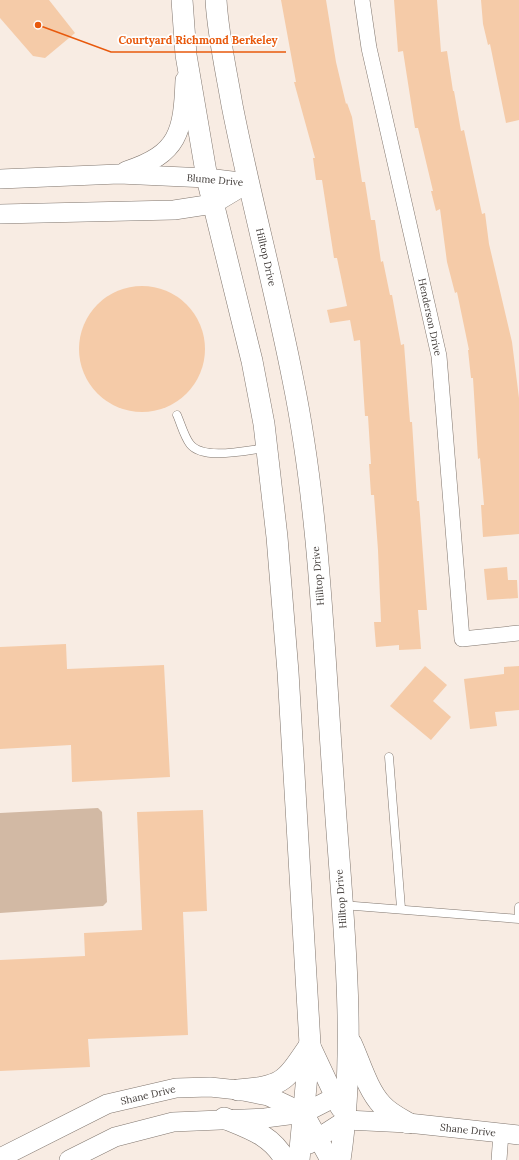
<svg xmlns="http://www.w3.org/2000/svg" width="519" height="1160" viewBox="0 0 519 1160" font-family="Lora,serif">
<rect width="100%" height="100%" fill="#f8ece3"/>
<path fill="#d2b9a4" d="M98,808l4,4 5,90 -4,4 -103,7v-100z"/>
<g fill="#f5cba8">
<path d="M0,0h49l26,33 -30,25 -12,-2 -33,-38z"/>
<path d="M281,0h45l10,62 10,42 1,-1 5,14 10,65h3l6,38h4l6,42 2,-1 7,34h2l9,50 3,-1 6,78h2l5,79h2l8,109h-9l3,39 -22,1v-5l-23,2 -2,-25h7l-3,-72 -4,-55h-3l-2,-31h2l-3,-48h-3l-5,-76 -6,1 -4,-21 -20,3 -3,-13 20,-4 -10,-48h-3l-12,-78h-6l-3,-22h2l-21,-76h2z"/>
<path d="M394,0h43l4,52 6,-1 6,40h1l7,40 3,-1 18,84 3,-1 4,31 23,98 7,56v136l-36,3 -2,-32h3l-4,-47 -2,1 -5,-81h-2l-3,-28h1l-12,-58 -2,1 -8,-31 -7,-53 -4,2 -5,-20h2l-15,-63h-3l-12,-77 -5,1z"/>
<path d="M481,0h38v120l-13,3 -16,-79 -2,1 -5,-21z"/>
<circle cx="142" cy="349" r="63"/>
<path d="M507,567l1,13h9l1,18 -31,2 -3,-31z"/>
<path d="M66,644l1,25 97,-4 6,112 -98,5 -1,-37 -71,4v-102z"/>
<path d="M425,666l22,19 -14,16 18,16 -20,23 -41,-34z"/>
<path d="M519,666v44l-24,2 2,14 -27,3 -6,-50 40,-5v-7z"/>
<path d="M203,810l4,101 -24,1 5,123 -100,4 2,28 -90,4v-111l85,-4 -1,-23 58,-3 -5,-118z"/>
</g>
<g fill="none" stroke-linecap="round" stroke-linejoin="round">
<g stroke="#80766e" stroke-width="9">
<g id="service">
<path d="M177,415c4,9 7,21 13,29 13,17 58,6 76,4"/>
<path d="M389,757l12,151"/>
<path d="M342,905l177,14"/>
<path d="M519,907v9"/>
</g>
</g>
<g stroke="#80766e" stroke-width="16">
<g id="minor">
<path d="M362,0l7,48 70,308 23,283 57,-6"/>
<path d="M499,1160l2,-27"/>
</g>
</g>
<g stroke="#80766e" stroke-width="20">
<g id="tertiary">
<path d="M126,171c53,-17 57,-39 59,-91"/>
<path d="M0,179l119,-5 88,4 41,5"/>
<path d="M0,214l174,-4 39,-6 35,-21"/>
<path d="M310,1044l30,64"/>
<path d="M309,1144l37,-24 62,3 111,12"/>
<path d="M0,1158l107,-54 69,-16 34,-1 28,3 30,6 36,17 26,47"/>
<path d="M69,1160l46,-23 58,-15 92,-4 39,-5 43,-22"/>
</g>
</g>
<g stroke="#80766e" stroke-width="22">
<g id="secondary">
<path d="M182,0l4,55 21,123 45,183 12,63 13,113 11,135 22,372 -11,116"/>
<path d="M216,0c2,35 10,70 16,105 18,92 43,183 61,275 27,133 31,275 41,410 8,121 24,250 6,370"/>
<path d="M351,1043c9,19 16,46 31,62 7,8 17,13 26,18"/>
<path d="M238,1090c45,-4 46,-7 71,-44"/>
<path d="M224,1118c24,10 48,17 61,42"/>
</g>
</g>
<use href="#service" stroke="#fff" stroke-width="8"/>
<use href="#minor" stroke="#fff" stroke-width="15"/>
<use href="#tertiary" stroke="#fff" stroke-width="19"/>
<use href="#secondary" stroke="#fff" stroke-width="21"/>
</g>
<g text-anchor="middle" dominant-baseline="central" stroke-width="3.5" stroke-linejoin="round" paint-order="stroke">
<g font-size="10" fill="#403b38" stroke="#fff">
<text transform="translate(215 180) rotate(5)">Blume Drive</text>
<text transform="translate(266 257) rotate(77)">Hilltop Drive</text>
<text transform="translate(430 317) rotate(78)">Henderson Drive</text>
<text transform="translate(318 576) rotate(-95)">Hilltop Drive</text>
<text transform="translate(341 899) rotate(-94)">Hilltop Drive</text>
<text transform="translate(148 1095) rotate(-13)">Shane Drive</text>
<text transform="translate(468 1130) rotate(6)">Shane Drive</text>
</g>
</g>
<path fill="none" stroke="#e8590c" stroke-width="1.5" d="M38 25L111 52H286"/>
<circle fill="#e8590c" stroke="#fff" stroke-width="1.5" cx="38" cy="25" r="4"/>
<g font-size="11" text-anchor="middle" font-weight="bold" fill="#e8590c" stroke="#fff" stroke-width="3.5" stroke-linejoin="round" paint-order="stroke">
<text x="198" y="44">Courtyard Richmond Berkeley</text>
</g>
</svg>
